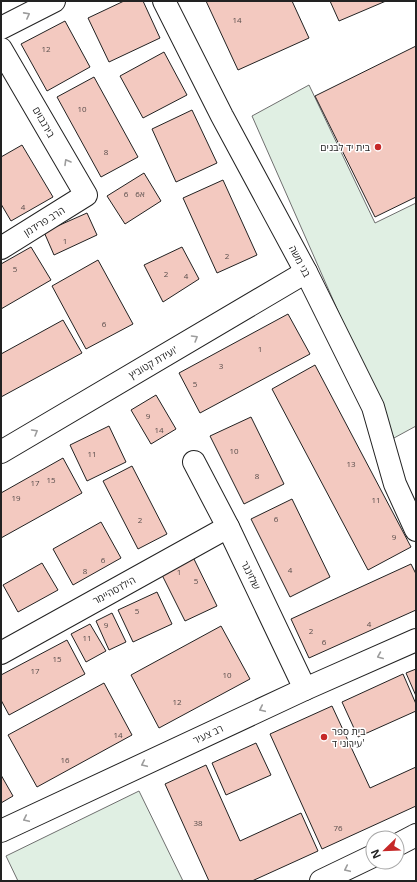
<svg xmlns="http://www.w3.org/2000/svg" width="417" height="882" viewBox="0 0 417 882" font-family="'Open Sans',Heebo,sans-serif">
<rect width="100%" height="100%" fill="#fff"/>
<g fill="#e0efe3" stroke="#6f6f6f">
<path d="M309,85l66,138 41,-20v223l-22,12 -142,-322z"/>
<path d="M139,791l44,90h-165l-12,-25z"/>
</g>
<g fill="#f3c9c0" stroke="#222">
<path d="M124,1h19l17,37 -51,24 -21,-44z"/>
<path d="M206,1h86l17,37 -71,32z"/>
<path d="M330,1h56l-47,20z"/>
<path d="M65,21l25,46 -43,24 -26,-47z"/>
<path d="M416,46v151l-41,20 -60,-121z"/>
<path d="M164,52l23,43 -44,23 -23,-42z"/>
<path d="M94,77l44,80 -37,20 -44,-80z"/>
<path d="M192,110l25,53 -41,19 -24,-53z"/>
<path d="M22,145l31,52 -42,24 -10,-17v-47z"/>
<path d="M144,173l17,28 -36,23 -18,-28z"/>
<path d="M223,180l34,75 -40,18 -34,-75z"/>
<path d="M87,213l10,22 -43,20 -10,-23z"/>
<path d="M31,247l20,33 -50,29v-45z"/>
<path d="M182,247l17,32 -36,23 -19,-37z"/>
<path d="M98,260l35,64 -47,25 -34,-63z"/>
<path d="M288,314l22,40 -110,59 -21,-40z"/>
<path d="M63,320l19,33 -81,44v-43z"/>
<path d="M315,365l96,182 -43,23 -96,-181z"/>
<path d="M156,395l20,34 -25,15 -20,-34z"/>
<path d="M251,417l33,67 -40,20 -34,-68z"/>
<path d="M109,426l17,36 -39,19 -17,-36z"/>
<path d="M63,458l19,35 -81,45v-45z"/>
<path d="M132,466l35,68 -29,15 -35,-68z"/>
<path d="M292,499l38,78 -40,20 -39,-78z"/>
<path d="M101,522l20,36 -48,27 -20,-36z"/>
<path d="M192,555l25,51 -32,15 -25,-50z"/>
<path d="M42,563l16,27 -40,22 -15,-27z"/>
<path d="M411,564l5,10v36l-107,48 -18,-39z"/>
<path d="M157,592l15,32 -39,18 -15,-32z"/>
<path d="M112,613l14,29 -17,8 -13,-29z"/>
<path d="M90,624l16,27 -20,11 -15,-28z"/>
<path d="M221,626l29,53 -91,49 -28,-53z"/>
<path d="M67,640l18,34 -76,41 -8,-15v-25z"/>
<path d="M416,669v27l-10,-23z"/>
<path d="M403,674l13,30v7l-58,26 -16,-35z"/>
<path d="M104,683l28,52 -95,52 -29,-52z"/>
<path d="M332,706l38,82 46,-21v39l-94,43 -52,-115z"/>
<path d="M256,743l15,32 -45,20 -14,-32z"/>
<path d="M206,765l34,76 61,-28 17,38 -66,30h-43l-44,-97z"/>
<path d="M1,775l12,21 -12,7z"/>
</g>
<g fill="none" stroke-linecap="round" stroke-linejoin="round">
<g stroke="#222" stroke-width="24">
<g id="minor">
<path d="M164,1l58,115 84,156 67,135 22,77 21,46"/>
<path d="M1,28l53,-27"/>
<path d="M1,49l85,146 -85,53"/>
<path d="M1,452l305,-180"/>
<path d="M194,462l34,65 77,162"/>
<path d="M1,653l227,-126"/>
<path d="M1,831l304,-142 111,-49"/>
<path d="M397,845l19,-10"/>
<path d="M321,881l52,-25"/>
</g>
</g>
<use href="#minor" stroke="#fff" stroke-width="22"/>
</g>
<defs><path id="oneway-chevron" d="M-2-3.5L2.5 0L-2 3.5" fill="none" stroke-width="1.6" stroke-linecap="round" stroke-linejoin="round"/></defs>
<g stroke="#9c9c9c">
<use href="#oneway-chevron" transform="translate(27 15) rotate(-28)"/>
<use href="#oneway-chevron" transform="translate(67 162) rotate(-120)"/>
<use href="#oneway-chevron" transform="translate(195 338) rotate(-31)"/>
<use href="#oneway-chevron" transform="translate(35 432) rotate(-30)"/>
<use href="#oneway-chevron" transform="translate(380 656) rotate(157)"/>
<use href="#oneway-chevron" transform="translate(262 709) rotate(155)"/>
<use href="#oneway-chevron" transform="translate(144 764) rotate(155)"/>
<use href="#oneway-chevron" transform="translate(26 819) rotate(155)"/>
<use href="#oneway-chevron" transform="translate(347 869) rotate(155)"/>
</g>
<g fill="#c62828" stroke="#fff" stroke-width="1.5">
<circle cx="378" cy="147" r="4"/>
<circle cx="324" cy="737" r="4"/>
</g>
<g text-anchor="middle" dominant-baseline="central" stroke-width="3" stroke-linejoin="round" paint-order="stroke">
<g font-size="8" fill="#564c4a">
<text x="237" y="19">14</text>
<text x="46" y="48">12</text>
<text x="82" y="108">10</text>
<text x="106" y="151">8</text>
<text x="126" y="193">6</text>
<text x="140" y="193">6א</text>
<text x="23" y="206">4</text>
<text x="65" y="240">1</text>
<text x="227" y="255">2</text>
<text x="15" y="268">5</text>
<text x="166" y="273">2</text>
<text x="186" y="275">4</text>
<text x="104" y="323">6</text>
<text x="260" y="348">1</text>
<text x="221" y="365">3</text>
<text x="195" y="383">5</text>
<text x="148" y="415">9</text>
<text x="159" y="429">14</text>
<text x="234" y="450">10</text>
<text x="92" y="453">11</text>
<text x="351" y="463">13</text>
<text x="257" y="475">8</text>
<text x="51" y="479">15</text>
<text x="35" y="482">17</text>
<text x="16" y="497">19</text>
<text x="376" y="499">11</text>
<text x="276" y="518">6</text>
<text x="140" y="519">2</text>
<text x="394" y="536">9</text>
<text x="103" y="559">6</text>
<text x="290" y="569">4</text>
<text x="85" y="570">8</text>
<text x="179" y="571">1</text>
<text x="196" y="580">5</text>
<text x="137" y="610">5</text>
<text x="369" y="623">4</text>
<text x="106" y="624">9</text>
<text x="311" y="630">2</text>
<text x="87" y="637">11</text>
<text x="324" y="641">6</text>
<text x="57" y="658">15</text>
<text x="35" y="670">17</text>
<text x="227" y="674">10</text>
<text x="177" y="701">12</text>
<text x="118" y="734">14</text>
<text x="65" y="759">16</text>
<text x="198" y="822">38</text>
<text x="338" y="827">76</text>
</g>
<g font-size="10" fill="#222" stroke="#fff">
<text transform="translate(44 122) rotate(60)">בירנבוים</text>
<text transform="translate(44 221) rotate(-32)">הרב פרידמן</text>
<text transform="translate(300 261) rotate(62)">בני משה</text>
<text transform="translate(153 362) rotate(-30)">ועידת קטוביץ'</text>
<text transform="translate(251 575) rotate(64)">שלזינגר</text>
<text transform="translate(114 590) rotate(-29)">הילדסהיימר</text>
<text transform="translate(208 734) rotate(-25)">רב צעיר</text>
</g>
<g font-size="10" fill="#222" stroke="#fff" text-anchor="end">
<text x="370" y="147">בית יד לבנים</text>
<text x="332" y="731" text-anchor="start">בית ספר<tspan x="332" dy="12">עירוני ד'</tspan></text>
</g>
</g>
<rect width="417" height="882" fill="none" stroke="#222222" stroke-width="4"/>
<g transform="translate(385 850) rotate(247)"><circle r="19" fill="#ffffff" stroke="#a7a7a7"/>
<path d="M0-3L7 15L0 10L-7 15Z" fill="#c62828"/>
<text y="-6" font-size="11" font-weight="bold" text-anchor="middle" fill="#222222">N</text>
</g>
</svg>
